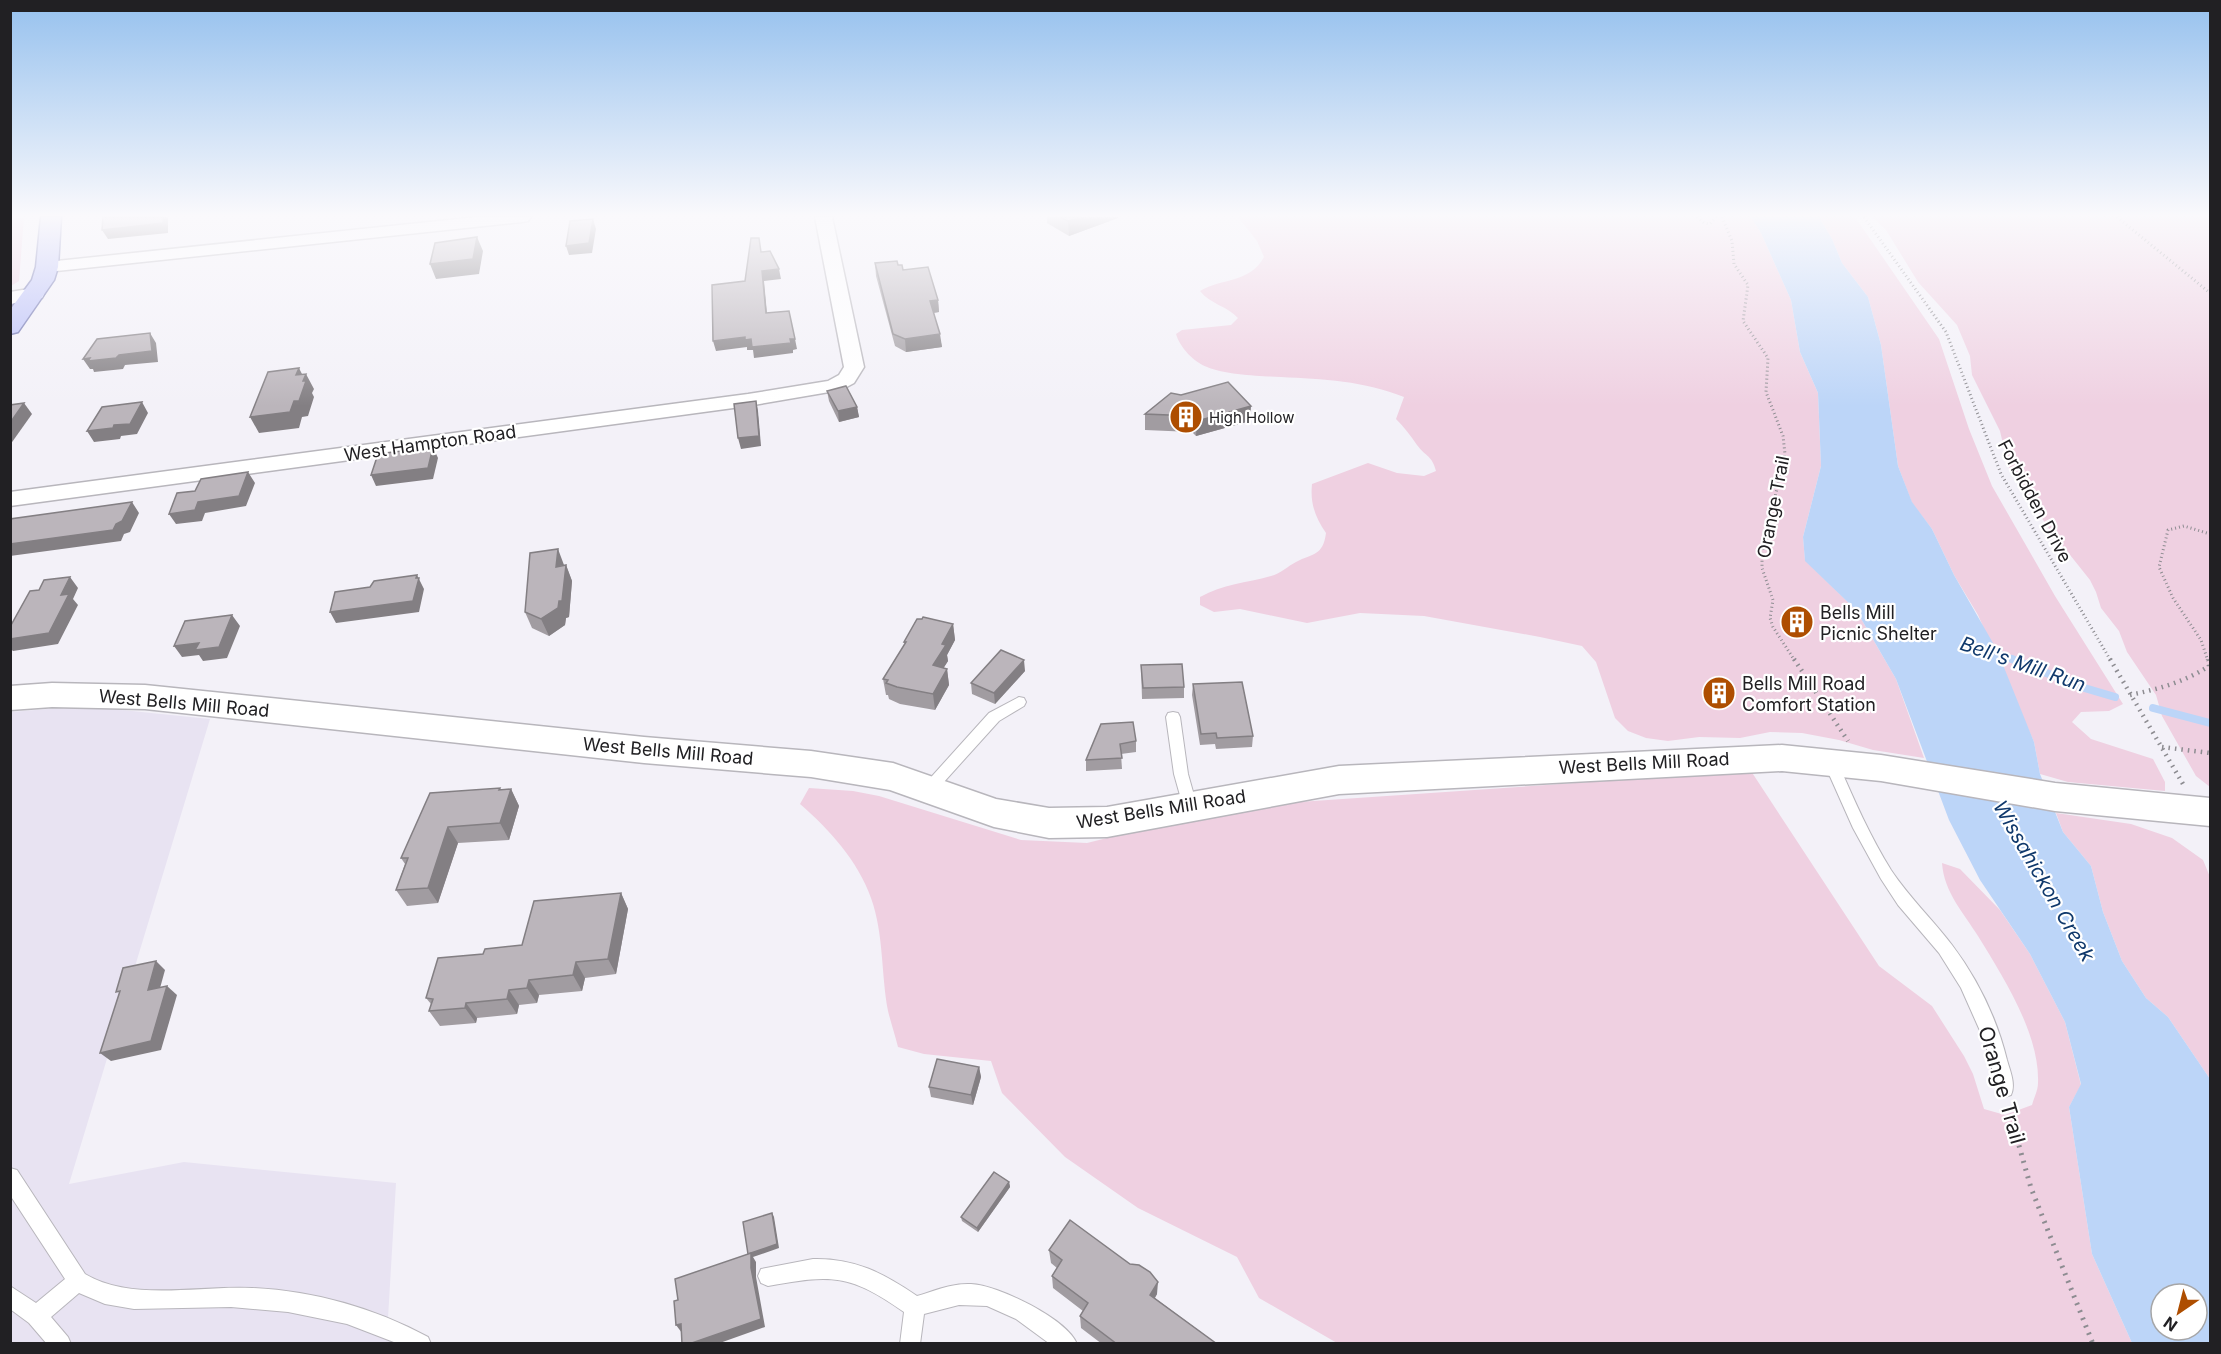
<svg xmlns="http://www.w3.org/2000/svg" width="2221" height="1354" viewBox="0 0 2221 1354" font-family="Inter,sans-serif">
<rect width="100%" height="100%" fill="#f3f1f8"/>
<path fill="#e8e3f2" d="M83,706l127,13 -141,465 115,-22 212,21 -8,135 42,25 -419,1v-632z"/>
<g fill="#efd0e1">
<path d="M24,217l-5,64 -8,5v-66z"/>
<path d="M1238,217h513l10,16 30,67 9,52 18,41 3,73 -18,71 2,23 51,50 40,69 28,79 -51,-8 -34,-10 -37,-7 -32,-1 -30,6 -41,-1 -31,4 -22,-3 -18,-7 -13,-13 -19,-56 -14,-16 -42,-9 -116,-21 -64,-3 -53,10 -67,-14 -26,3 -14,-7v-8c23,-13 46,-14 71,-21 9,-2 17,-10 25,-14 17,-9 27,-6 30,-29 -11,-16 -16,-30 -14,-49l56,-21 29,10 27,3 12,-5c-4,-16 -10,-14 -19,-26 -7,-10 -13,-18 -21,-26l8,-22c-39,-16 -82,-18 -123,-20 -20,-1 -56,-2 -74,-10 -13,-5 -27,-19 -31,-33l6,-4 49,-5 7,-7c-11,-12 -28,-14 -38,-27 22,-13 50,-8 64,-34l-7,-16z"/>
<path d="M1819,217h36l84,122 30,90 23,57 63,110 68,108 -14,7 -28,1 -9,10 19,17 62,20 12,23v9l-97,-9 -28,-8 -6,-32 -56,-127 -24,-40 -22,-46 -20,-26 -14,-37 -17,-121 -13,-48 -26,-34 -10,-24z"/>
<path d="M1872,217h338v570l-14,-11 -34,-60 -6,-21 -29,-43 -8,-21 -18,-23 -5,-16 -6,-12 -43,-54 -39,-60 -8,-35 -28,-56 -2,-19 -13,-31 -39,-43 -32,-52z"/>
<path d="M1751,771l128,195 53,40 32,50 9,18 11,35 21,6 27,-10c2,-7 6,-15 6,-22 2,-49 -35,-106 -60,-147 -15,-24 -34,-44 -36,-73l18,6 40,41 30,44 35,68 16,63 -12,22 23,147 40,89h-795l-78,-45 -22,-41 -99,-49 -73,-51 -63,-64 -11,-32 -67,-7 -26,-7c-3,-12 -7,-24 -10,-36 -7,-37 -4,-77 -17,-113 -13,-37 -42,-69 -71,-94l9,-16 44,3 26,5 142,44 66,3 104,-26 93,-14z"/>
<path d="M2056,813l75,11 41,14 31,22 7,17v202l-42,-62 -22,-19 -24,-37 -19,-49 -12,-46 -28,-34z"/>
</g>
<path fill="#bcd5f8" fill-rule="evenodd" d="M1751,217h68l13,22 10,24 26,34 13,48 17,121 14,36 20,27 22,46 43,75 37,92 6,32 23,58 28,34 12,46 19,49 24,37 22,19 42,62v264h-78l-40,-89 -23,-147 12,-23 -16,-62 -35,-68 -50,-74 -31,-60 -53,-141 -40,-69 -51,-49 -2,-24 18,-71 -3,-73 -18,-41 -9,-52 -30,-67zM2161,1294h36v36h-36z"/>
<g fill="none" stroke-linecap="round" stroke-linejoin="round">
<path stroke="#bcd5f8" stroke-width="7" d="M1990,650l26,11"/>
<g stroke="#bcd5f8" stroke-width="8">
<path d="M2012,659l69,28 34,10"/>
<path d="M2153,708l57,15"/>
</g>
<g stroke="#b8b6bc" stroke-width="2">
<g id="service">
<path d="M1019,697l5,1 2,4 -2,4 -25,15 -65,72h-10l-2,-4 2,-4 65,-72z"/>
<path d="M1173,712l5,1 2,4 8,57 9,32 -2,4 -5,2 -5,-2 -2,-4 -9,-32 -8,-57 2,-4z"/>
<path d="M1831,758l5,1 2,4c16,37 32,73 53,107 18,27 41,49 61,75 25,33 45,74 55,115 3,11 9,24 4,35l-6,2 -6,-2 -14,-53 -24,-54 -22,-35 -41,-48 -17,-26 -28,-51 -29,-65 2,-4z"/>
<path d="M10,1168l7,2 68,104c47,28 115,11 167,14 62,3 122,20 176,49l3,7h-32l-52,-20 -59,-12 -57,-5 -97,2 -29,-5 -26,-11 -28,24 17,20 3,7h-24l-18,-21 -19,-14v-23l26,17 29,-24 -55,-84z"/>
<path d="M813,1259c42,-1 70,14 104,37 17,-5 35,-13 54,-12 27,1 96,35 106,60h-27l-34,-25 -29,-13 -28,-1 -35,9 -4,30h-20l4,-32c-54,-38 -72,-38 -136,-26l-7,-3 -3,-7 3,-7z"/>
</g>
</g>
<g stroke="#b8b6bc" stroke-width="3">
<g id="minor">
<path d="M477,217h54l-3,4 -6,1 -475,50 -6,-1 -3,-4 3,-4 6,-1z"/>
<path d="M815,217h17l32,150 -10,16 -13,7 -93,16 -738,100v-14l738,-98 80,-13 11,-6 5,-8z"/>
<path d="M35,288l7,2 2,4 -2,4 -32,6v-12z"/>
</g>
</g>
<g stroke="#b8b6bc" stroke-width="3">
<path id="tertiary" d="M52,683l93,2 499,52 167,14 82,12 103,36 53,9 58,-1 232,-41 443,-21 99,10 174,28 155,15v28l-155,-15 -174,-30 -99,-10 -443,23 -232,43 -58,1 -55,-11 -104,-37 -79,-13 -167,-14 -499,-54 -93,-2 -42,3v-24z"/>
</g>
<g stroke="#6368aa" stroke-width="3">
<path id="primary" d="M41,217h20l-3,50 -4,13 -36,52 -8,2v-24l22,-30 4,-13z"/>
</g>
<g stroke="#8d8c91" stroke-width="3" stroke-dasharray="1 3" stroke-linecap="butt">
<path d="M1697,217l7,6 6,1 6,-7"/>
<path d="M1722,217l10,24 2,23 14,21 -5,36 25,37 -2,34 17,44 2,18 -23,99v15l11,32 -3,18 3,9 22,34"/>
<path d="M1864,217l82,115 55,142 110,187"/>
<path d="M2117,217l93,76"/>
<path d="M2208,661l-7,-21 -28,-42 -14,-31 9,-37 16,-4 26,8"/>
</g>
<g stroke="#8d8c91" stroke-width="4.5" stroke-dasharray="1.5 5" stroke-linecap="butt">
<path d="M1794,659l54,82"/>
<path d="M2110,659l73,125"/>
<path d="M2130,695c28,-6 55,-13 79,-29l-1,-7"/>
<path d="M2162,747l48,6"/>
</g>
<path stroke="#8d8c91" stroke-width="5" stroke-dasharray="2 6" stroke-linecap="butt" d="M2008,1107l23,81 62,156"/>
<use href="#service" fill="#fff" fill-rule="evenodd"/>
<use href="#minor" fill="#fff" fill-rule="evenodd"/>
<use href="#tertiary" fill="#fff" fill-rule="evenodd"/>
<use href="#primary" fill="#b6bcf8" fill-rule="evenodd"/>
</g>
<g fill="#a19ca1">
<path d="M1047,217h71v1l-49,18 -22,-13z"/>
<path d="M875,263l23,2 40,35 1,12 -5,1 8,34 -36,5 -11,-6 -19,-70z"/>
<path d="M827,391l30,16 2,10 -20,5 -10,-21z"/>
<path d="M1181,395l69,26 -54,15 -4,-4 -47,-2v-16z"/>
<path d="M564,565h2l6,16 -3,36 -3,1 -1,7 -16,11 -17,-8 -7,-16z"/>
<path d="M953,624l2,16 -8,15 1,6 -5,7 4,1 2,16 -14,25 -35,-6 -11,-5 -1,-4h-2l-3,-16 22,-35 -1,-2z"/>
<path d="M1141,665l43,22v11l-42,1z"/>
<path d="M1025,671l-30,33 -23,-10 -1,-11z"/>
<path d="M1193,684l60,52 -1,11 -36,2 -1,-5 -15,1 -8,-50z"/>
<path d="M1101,724l35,17v11l-15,2 1,15 -36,2v-11z"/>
<path d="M511,789l8,17 -10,34 -51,3 -20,60 -31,3 -11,-16 9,-26 -4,-6 100,-68z"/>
<path d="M621,893l7,16 -12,65 -31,4 -3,13 -43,4 -2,8 -18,2 -2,9 -40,4 -1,5 -36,3 -11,-15 2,-7 -5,-6 57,-44 39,-9z"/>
<path d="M979,1067l2,10 -8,28 -42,-8 -2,-10z"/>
<path d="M1009,1182l1,5 -32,45 -16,-11 -1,-4z"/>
<path d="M1049,1250l108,44 -2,4 62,46h-115l-21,-16 -1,-12 3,-5 -30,-23 -1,-12 5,-8 -6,-5z"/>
</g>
<g fill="#837f83">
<path d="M163,217h5v16l-60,6 -6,-9z"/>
<path d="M1082,217h36v1l-49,18 -1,-15z"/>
<path d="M593,219l3,10 -4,24 -23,2 -3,-9z"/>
<path d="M477,237l6,14 -4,23 -43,5 -6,-15z"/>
<path d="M779,269l2,10 -17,2 4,43 -2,-11 -4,-42z"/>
<path d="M938,300l1,12 -8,1 -1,-12z"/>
<path d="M150,333l6,10 2,19 -33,3 -2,4 -29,3 -1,-3h-3l-7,-10 36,-4z"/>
<path d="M940,334l2,13 -36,5 -1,-13z"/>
<path d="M745,337l6,2h44l2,10 -4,1v3l-39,5 -1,-8h-6v-3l-31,4 -3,-10z"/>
<path d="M299,368l5,10 2,-4 8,15 -2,4 2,4 -6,19 -6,1 -3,11 -40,5 -9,-16 44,-16 2,-26z"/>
<path d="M756,401l2,10 3,35 -20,3 -3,-11z"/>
<path d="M142,402l6,11 -11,21 -16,2 -1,3 -26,3 -7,-11 27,-6z"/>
<path d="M24,403l8,11 -22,31v-22z"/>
<path d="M1251,406l-1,15 -54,15 1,-15z"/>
<path d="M857,407l2,10 -20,5 -1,-11z"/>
<path d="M433,447l5,11 -5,21 -57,7 -5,-11z"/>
<path d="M248,472l7,11 -9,23 -41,7 -3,8 -26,3 -7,-10z"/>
<path d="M132,502l7,11 -9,19 -6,2 -3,7 -111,15v-12l106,-20z"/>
<path d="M558,549l6,16 -8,2z"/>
<path d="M566,565l6,16 -3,36 -3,1 -1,7 -16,11 -8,-17 18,-18z"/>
<path d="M417,575l7,14 -5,23 -83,11 -6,-11 86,-34z"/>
<path d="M70,577l8,11 -5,11 5,6 -20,39 -45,7 -3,-3v-9l51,-44z"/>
<path d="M232,615l8,11 -13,32 -24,3 -4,-6 -17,2 -8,-11z"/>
<path d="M953,624l2,16 -8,15 1,6 -13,21 -2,-17 9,-21z"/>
<path d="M1024,660l1,11 -30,33 -1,-11z"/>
<path d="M947,669l2,16 -14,25 -2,-16z"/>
<path d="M500,788l7,13 4,-12 8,17 -10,34 -9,-17 -1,-33z"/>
<path d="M448,827l10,16 -20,60 -10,-15z"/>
<path d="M621,893l7,16 -12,65 -8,-15z"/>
<path d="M156,961l9,9 -8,29 -9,-9z"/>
<path d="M576,962l9,16 -3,13 -9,-16z"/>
<path d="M529,980l10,15 -2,8 -10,-15z"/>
<path d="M167,986l10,9 -16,55 -50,11 -11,-8z"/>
<path d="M509,990l10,15 -2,9 -10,-15z"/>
<path d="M466,1003l11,15 -1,5 -11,-15z"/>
<path d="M979,1067l2,10 -8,28 -2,-10z"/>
<path d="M1009,1182l1,5 -32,45 -1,-4z"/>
<path d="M772,1213l2,4 5,31 -26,9 3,5v15l9,50 -48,17h-28l59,-90z"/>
<path d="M1158,1282l-1,12 -8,13 1,-12z"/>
<path d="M681,1324l1,9 -6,-8z"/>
</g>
<g fill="#bbb5bb" stroke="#837f83" stroke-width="1.5">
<path d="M103,217h60v6l-61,7z"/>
<path d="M1060,217h22l-14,4z"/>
<path d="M593,219l-4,24 -23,3 4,-25z"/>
<path d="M477,237l-4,22 -43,5 5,-21z"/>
<path d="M751,238h8l2,14 9,-1 9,18 -17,2 4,42 23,-2 6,28h-5l1,4 -39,4 -1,-8 -6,1v-3l-32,4 -1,-56 33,-4z"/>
<path d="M897,261l1,4h4l1,5 25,-3 10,33 -8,1 10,33 -35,5 -12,-5 -18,-71z"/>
<path d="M150,333l2,18 -33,4 -3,3 -28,3 2,-3 -7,1 14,-20z"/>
<path d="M299,368l-3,7 10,-1 -3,7h3l-7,20h-5l-4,11 -40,5 18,-45z"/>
<path d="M1228,382l23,24 -54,15 -4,-5 -48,-2 26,-21 10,2z"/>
<path d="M846,386l11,21 -19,4 -11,-20z"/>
<path d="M756,401l3,35 -21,2 -4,-34z"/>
<path d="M142,402l-12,22 -16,1 -1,3 -26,3 15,-24z"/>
<path d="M24,403l-14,20v-18z"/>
<path d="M433,447l-5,21 -57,7 7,-21z"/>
<path d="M248,472l-9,24 -41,6 -3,8 -26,4 8,-21 18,-2 6,-12z"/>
<path d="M132,502l-10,19 -6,3 -3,6 -103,14v-25z"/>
<path d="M558,549l-2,18 10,-2 -4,36h-3l-1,7 -17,11 -16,-7 5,-59z"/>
<path d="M417,575l-1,3h3l-6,23 -83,11 5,-20 35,-5 4,-6z"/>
<path d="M70,577l-9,18 8,-1 -20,39 -39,6v-12l20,-36 9,-1 5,-10z"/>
<path d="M232,615l-13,32 -24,3 4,-7 -25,3 11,-25z"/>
<path d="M923,617l30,7 -11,20 4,1 -13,20 14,4 -14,25 -36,-7 -11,-4 2,-3 -5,-1 23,-37h-2l13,-23h5z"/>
<path d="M1001,650l23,10 -30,33 -23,-10z"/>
<path d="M1182,664l2,23 -41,1 -2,-23z"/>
<path d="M1242,682l11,54 -36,2 -1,-5 -15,1 -8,-50z"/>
<path d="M1133,722l3,19 -16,3 2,14 -36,2 15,-36z"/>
<path d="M500,788l-1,2 12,-1 -11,34 -52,4 -20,61 -32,2 12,-32h-7l29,-65z"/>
<path d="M621,893l-13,66 -32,3 -3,13 -44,5 -2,8 -18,2 -2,9 -41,4 -1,5 -36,3 4,-12 -7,-1 12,-40 45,-4 2,-5 37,-4 12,-44z"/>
<path d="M156,961l-8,29 19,-4 -16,55 -51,12 20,-62 -4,1 7,-24z"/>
<path d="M937,1059l42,8 -8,28 -42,-8z"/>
<path d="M994,1172l15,10 -32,46 -16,-11z"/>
<path d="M772,1213l5,31 -29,10 -5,-32z"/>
<path d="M1070,1220l60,44 9,1 11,7 8,10 -8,13 67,49h-100l-37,-28 8,-13 -36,-27 10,-16 -13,-10z"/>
<path d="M751,1253v15l10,51 -72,25h-7l-1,-20 -5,1 -2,-24 4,-1 -3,-21z"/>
</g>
<linearGradient id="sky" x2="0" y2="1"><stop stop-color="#96c1ee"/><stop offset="0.53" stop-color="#faf9fc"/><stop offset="1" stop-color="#faf9fc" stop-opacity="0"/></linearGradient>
<rect width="2221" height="406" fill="url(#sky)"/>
<defs>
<g id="building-disc" transform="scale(1.725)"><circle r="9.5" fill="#ae4e01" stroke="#fff"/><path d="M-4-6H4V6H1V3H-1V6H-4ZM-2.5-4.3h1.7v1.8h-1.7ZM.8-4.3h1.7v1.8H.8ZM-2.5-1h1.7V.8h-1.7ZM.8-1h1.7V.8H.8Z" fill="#fff"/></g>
</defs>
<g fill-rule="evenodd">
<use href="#building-disc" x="1186" y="417"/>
<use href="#building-disc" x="1797" y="622"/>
<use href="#building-disc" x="1719" y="693"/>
</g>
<g text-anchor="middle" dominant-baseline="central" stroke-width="4.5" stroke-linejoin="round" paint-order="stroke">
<g font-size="15" fill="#212023" stroke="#fff" text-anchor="start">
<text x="1209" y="417">High Hollow</text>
</g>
<g font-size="18" fill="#212023" stroke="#fff">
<text transform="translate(430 443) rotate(-8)">West Hampton Road</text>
<text transform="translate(2035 501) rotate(62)">Forbidden Drive</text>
<text transform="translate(1773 507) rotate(-79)">Orange Trail</text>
<text transform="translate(184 703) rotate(5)">West Bells Mill Road</text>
<text transform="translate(668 751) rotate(5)">West Bells Mill Road</text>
<text transform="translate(1644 763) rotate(-3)">West Bells Mill Road</text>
<text transform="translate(1161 809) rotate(-9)">West Bells Mill Road</text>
</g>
<g font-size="18" fill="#212023" stroke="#fff" text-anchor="start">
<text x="1820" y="612">Bells Mill<tspan x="1820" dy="21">Picnic Shelter</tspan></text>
<text x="1742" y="683">Bells Mill Road<tspan x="1742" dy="21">Comfort Station</tspan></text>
</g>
<g font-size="20" font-style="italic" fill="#10396c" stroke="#fff">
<text transform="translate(2023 664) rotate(19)">Bell's Mill Run</text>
<text transform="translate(2044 881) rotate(60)">Wissahickon Creek</text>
</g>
<g font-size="21" fill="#212023" stroke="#fff">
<text transform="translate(2002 1085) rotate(74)">Orange Trail</text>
</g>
</g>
<rect width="2221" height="1354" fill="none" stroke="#212023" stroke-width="24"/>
<g transform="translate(2179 1312) rotate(215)"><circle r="28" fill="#ffffff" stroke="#a6a6a7" stroke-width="1.5"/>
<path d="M0-4.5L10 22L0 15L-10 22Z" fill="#ae4e01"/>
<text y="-9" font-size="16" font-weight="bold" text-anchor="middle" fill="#212023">N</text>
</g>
</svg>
